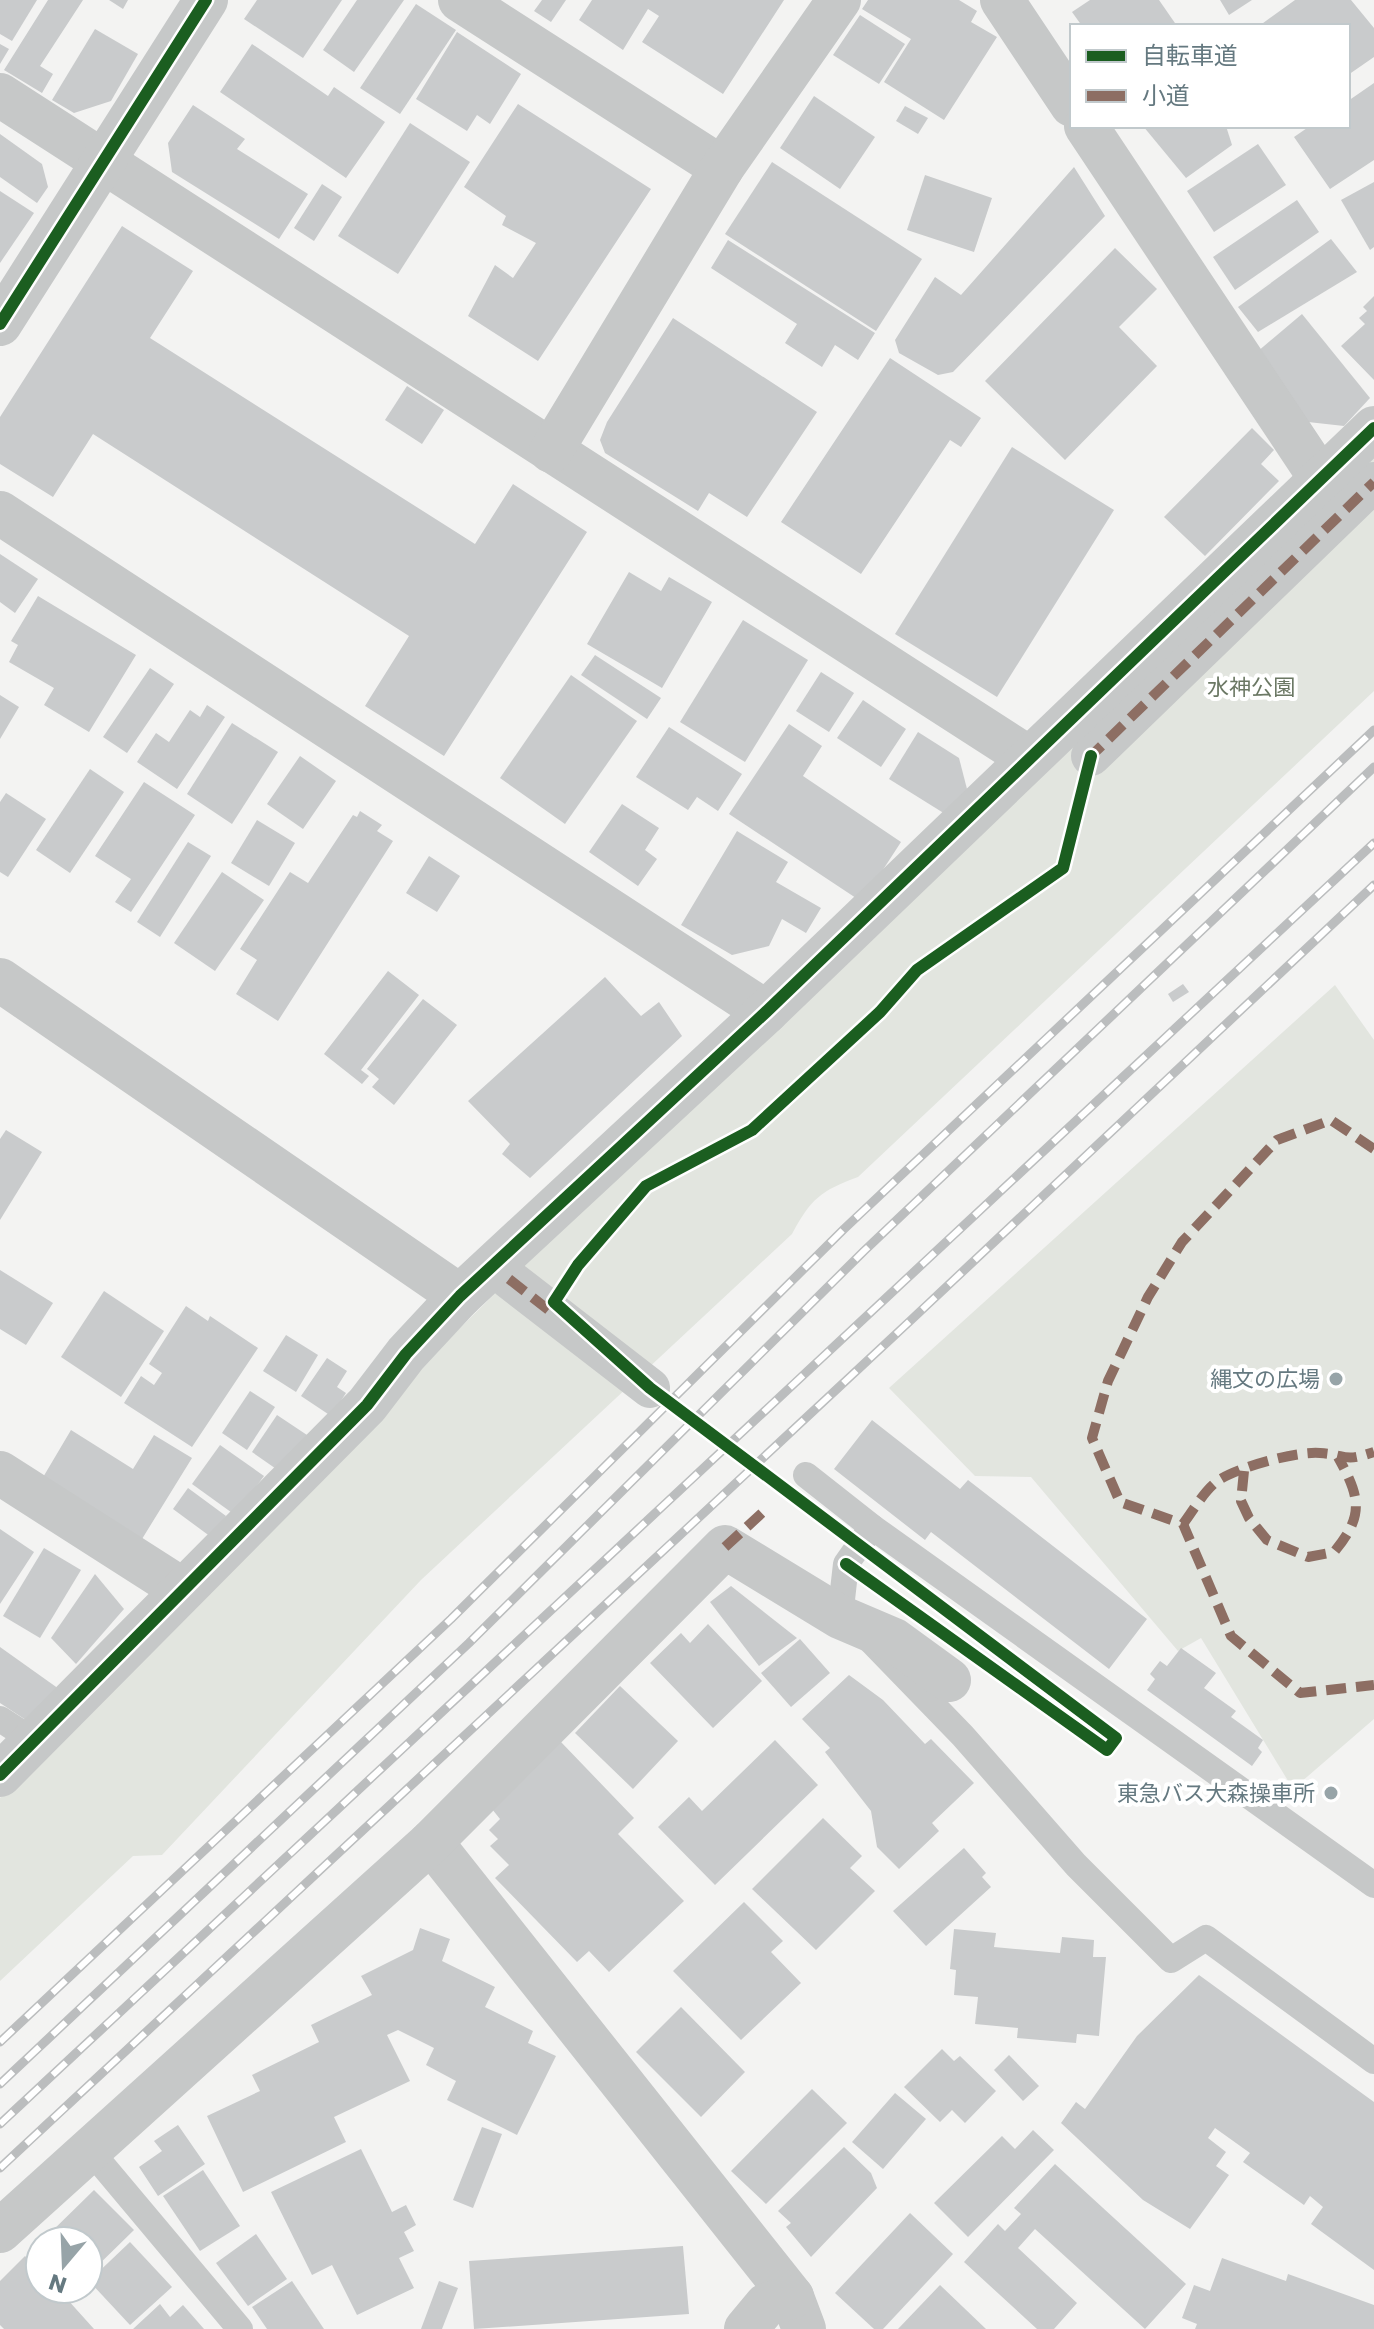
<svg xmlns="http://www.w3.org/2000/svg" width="1374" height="2329" viewBox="0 0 1374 2329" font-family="Poppins,'Noto Sans JP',sans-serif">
<rect width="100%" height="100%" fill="#f3f3f2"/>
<g fill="#e2e5df">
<path d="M1374,450v241l-516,486c-38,14 -47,22 -66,57l-371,346 -259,275 -29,1 -133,125v-183l385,-396 279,-275z"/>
<path d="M1335,985l39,55v679l-81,70 -92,-151 -23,13 -147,-174 -56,-1 -86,-88z"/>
</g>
<g fill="#c9cbcc">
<path d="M0,0h37l-25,41 -12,-7z"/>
<path d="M48,0h35l-43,66 13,8 -11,19 -38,-23z"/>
<path d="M109,0h19l-5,9z"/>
<path d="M257,0h85l-39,58 -59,-39z"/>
<path d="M357,0h47l-50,72 -31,-22z"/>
<path d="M542,0h24l-15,22 -17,-11z"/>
<path d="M592,0h192l-61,94 -81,-52 17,-26 -11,-7 -25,41 -44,-30z"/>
<path d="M868,0h91l18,11 -6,11 26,15 -53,83 -60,-38 27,-43 -49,-30z"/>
<path d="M1090,0h69l18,26h-95l-10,-14z"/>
<path d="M1220,0h32l-23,15z"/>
<path d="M1295,0h56l23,28v29l-26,18v-49h-89z"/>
<path d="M416,4l40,26 -56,84 -40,-26z"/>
<path d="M860,15l45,29 -26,40 -46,-29z"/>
<path d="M95,29l43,25 -27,47 -37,12 -22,-13z"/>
<path d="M457,32l64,42 -31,50 -13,-9 -10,16 -51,-32z"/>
<path d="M0,44l9,5 -9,15z"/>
<path d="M252,44l76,52 6,-9 51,35 -39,56 -126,-86z"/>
<path d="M1374,83v77l-44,29 -36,-52 16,-11h38v-25z"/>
<path d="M814,96l61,41 -35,52 -60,-41z"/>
<path d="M518,104l133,85 -113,172 -70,-45 27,-51 18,13 23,-35 -34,-18 4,-9 -42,-29z"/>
<path d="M193,105l52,34 -8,10 71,45 -29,45 -107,-67 -4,-29z"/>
<path d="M905,106l23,12 -10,16 -22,-13z"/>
<path d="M410,123l60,39 -72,112 -60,-38z"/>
<path d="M1143,126h83l6,19 -46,33z"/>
<path d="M0,134l42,30 6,23 -11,16 -37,-26z"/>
<path d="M1258,144l28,41 -72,47 -27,-41z"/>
<path d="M772,162l150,97 -46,72 -151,-97z"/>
<path d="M1074,167l31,49 -152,156 -15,3 -39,-22 -4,-13 40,-63 26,18z"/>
<path d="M925,175l67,23 -18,54 -67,-22z"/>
<path d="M1374,182v65l-4,3 -29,-50z"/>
<path d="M322,184l20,13 -28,44 -20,-13z"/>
<path d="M0,191l34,22 -34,50z"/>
<path d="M1297,200l22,32 -84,58 -22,-33z"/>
<path d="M122,226l71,45 -43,67 325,206 38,-60 74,48 -143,224 -79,-50 44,-70 -316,-202 -40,63 -53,-33v-47z"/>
<path d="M1331,239l26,33 -99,60 -20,-25z"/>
<path d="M728,240l147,93 -17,27 -23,-15 -13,22 -37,-24 12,-19 -86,-56z"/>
<path d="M1115,248l42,41 -38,38 38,39 -92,94 -80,-79z"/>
<path d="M1374,296v84l-33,-34 24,-22 -6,-6 8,-7 -4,-4z"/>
<path d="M1302,314l68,84 -26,28 -36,-4 -51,-70z"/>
<path d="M673,318l144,94 -70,105 -38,-24 -11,18 -93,-58 -5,-13 7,-18z"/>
<path d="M890,358l91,60 -20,29 -11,-7 -89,134 -80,-52z"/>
<path d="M407,386l37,24 -22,34 -37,-24z"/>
<path d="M1252,428l22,22 -13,14 18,17 -74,75 -41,-39z"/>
<path d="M1012,447l102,63 -117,187 -102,-63z"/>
<path d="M0,554l38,25 -23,34 -15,-11z"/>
<path d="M629,572l32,19 8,-14 43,25 -50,86 -75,-44z"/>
<path d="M38,596l98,59 -47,77 -45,-27 10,-17 -45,-26 9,-17 -7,-4z"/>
<path d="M743,620l65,40 -63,102 -65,-40z"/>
<path d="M595,655l66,43 -14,21 -66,-44z"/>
<path d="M150,668l24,16 -47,69 -24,-16z"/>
<path d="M821,672l33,21 -25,39 -33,-21z"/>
<path d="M571,675l66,46 -72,103 -65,-46z"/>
<path d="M0,695l19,12 -19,32z"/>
<path d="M863,700l43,29 -25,38 -44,-29z"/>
<path d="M207,705l18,12 -48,72 -40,-27 19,-29 13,9 21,-32 10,7z"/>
<path d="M232,723l46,29 -46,72 -45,-30z"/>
<path d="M789,724l33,22 -19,30 98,66 -39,60 -133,-88z"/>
<path d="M669,727l73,47 -24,37 -21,-14 -9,13 -52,-33z"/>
<path d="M918,732l41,26 8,31 -17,28 -61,-38z"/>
<path d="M300,756l36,25 -33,48 -36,-25z"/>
<path d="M90,769l34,23 -54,81 -34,-23z"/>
<path d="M144,782l51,33 -64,97 -16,-10 16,-23 -36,-23z"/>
<path d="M6,793l40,26 -38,58 -8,-5v-70z"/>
<path d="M622,804l37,24 -14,22 12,9 -19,27 -49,-34z"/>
<path d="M360,811l22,14 -5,6 16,10 -115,180 -42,-27 21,-34 -17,-11 50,-77 18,11 45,-68 4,2z"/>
<path d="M257,820l38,23 -26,43 -38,-23z"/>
<path d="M737,831l51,31 -12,20 45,26 -15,25 -24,-14 -13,27 -37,9 -51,-30z"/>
<path d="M188,842l23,14 -51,81 -23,-15z"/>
<path d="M429,856l31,20 -23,36 -31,-19z"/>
<path d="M222,872l42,28 -49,71 -41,-28z"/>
<path d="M388,971l31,24 -58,75 8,6 -7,8 -38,-30z"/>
<path d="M605,977l36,39 18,-14 23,34 -152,142 -28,-24 8,-10 -42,-43z"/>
<path d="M1183,984l6,8 -16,10 -5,-8z"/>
<path d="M423,999l34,26 -63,80 -22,-18 7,-8 -12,-10z"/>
<path d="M6,1130l36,22 -42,68v-81z"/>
<path d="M0,1270l53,33 -27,42 -26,-16z"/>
<path d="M104,1291l60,40 -43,66 -60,-40z"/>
<path d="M186,1306l22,15 2,-5 48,32 -66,99 -68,-44 17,-27 13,9 8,-12 -13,-9z"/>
<path d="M286,1335l32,20 -22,37 -33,-21z"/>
<path d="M327,1358l20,13 -10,16 9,6 -15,23 -30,-20z"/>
<path d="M250,1391l25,16 -28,43 -25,-17z"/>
<path d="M277,1415l30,20 -25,38 -30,-21z"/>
<path d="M872,1420l88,69 8,-9 179,139 -38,50 -178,-137 -6,8 -91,-71z"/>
<path d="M71,1430l62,39 21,-34 38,23 -50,81 -100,-60z"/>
<path d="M220,1445l44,31 -29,39 -43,-31z"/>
<path d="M188,1488l38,28 -15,21 -38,-28z"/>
<path d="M0,1529l34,23 -34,52z"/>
<path d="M44,1548l37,22 -41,68 -37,-22z"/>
<path d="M95,1574l29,35 -48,55 -25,-26z"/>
<path d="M731,1586l66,52 -38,28 -49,-64z"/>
<path d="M708,1624l54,57 -49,47 -63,-65 31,-30 9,10z"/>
<path d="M800,1639l30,34 -39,34 -30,-34z"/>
<path d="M0,1647l59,42 -27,35 -32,-21z"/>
<path d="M1181,1648l35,25 -12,15 32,23 -5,6 32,23 -5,8 4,4 -10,14 -105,-76 8,-11 -5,-5 10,-13 7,5z"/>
<path d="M849,1675l34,25 42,44 6,-5 43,44 -42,40 7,8 -40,38 -22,-22 -6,-36 -46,-59 5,-4 -28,-29z"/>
<path d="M620,1686l58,55 -45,48 -58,-56z"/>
<path d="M775,1740l43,45 -103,100 -57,-58 31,-30 13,14z"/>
<path d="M561,1742l73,76 -16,16 66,67 -75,71 -20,-21 -12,11 -82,-84 14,-13 -19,-19 8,-7 -9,-9 11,-11 -8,-10z"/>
<path d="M823,1818l39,38 -12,12 25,23 -59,59 -64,-61z"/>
<path d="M964,1848l22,25 -4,4 9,10 -65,59 -33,-35z"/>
<path d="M744,1902l39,39 -12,11 30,31 -60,57 -68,-69z"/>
<path d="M420,1928l30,11 -8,22 53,26 -10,20 48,24 -5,12 28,13 -39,79 -70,-35 9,-19 -30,-16 8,-17 -36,-18 -11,5 23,46 -76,36 12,25 -103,50 -36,-76 53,-25 -8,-16 67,-33 -8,-17 61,-30 -11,-19 52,-26z"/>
<path d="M954,1929l42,4 -2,14 66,6 2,-16 32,3 -1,17h13l-7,79 -22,-2 -1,9 -59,-5 1,-10 -43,-4 3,-27 -24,-2 2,-25 -6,-1z"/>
<path d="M1199,1975l175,127v168l-63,-46 12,-17 -13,-11 -6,9 -61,-43 7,-9 -35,-25 -7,10 18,14 -10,14 13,9 -39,54 -47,-29 -82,-77 15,-21 9,7 52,-73z"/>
<path d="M681,2007l64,65 -44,45 -65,-65z"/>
<path d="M942,2049l12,12 6,-5 36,35 -31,32 -13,-13 -12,12 -36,-35z"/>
<path d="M1009,2055l30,31 -16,15 -29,-31z"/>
<path d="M812,2089l35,34 -81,81 -35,-33z"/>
<path d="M895,2093l31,26 -43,50 -31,-27z"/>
<path d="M178,2125l27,39 -47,32 -19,-29 23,-16 -8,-10z"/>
<path d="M482,2127l20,7 -29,74 -20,-8z"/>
<path d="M1033,2130l21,20 -86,87 -34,-34 68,-67 13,13z"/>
<path d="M844,2147l27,26 6,15 -66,69 -25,-30 5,-4 -13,-12z"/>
<path d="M361,2149l31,63 14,-7 10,20 -12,7 10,19 -15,7 15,30 -57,27 -25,-50 -20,10 -41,-83z"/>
<path d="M1055,2164l131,120 -41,45 -110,-100 -17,19 59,55 -23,26h-17l-73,-67 34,-38 7,7 16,-17 -7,-6z"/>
<path d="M203,2170l37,56 -40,25 -37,-55z"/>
<path d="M94,2190l40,40 -46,45v-34h-39l-4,-3z"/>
<path d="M910,2213l43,41 -70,75h-9l-39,-36z"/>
<path d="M256,2234l31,45 -39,27 -32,-43z"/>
<path d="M130,2242l42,45 -42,38 -41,-44z"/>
<path d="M683,2246l6,68 -215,15 -5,-68z"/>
<path d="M25,2256l15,15v18h18l36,40h-90l-4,-4v-44z"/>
<path d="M1222,2258l64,23 2,-7 86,31v24h-179l2,-5 -15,-6 12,-33 16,6z"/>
<path d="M292,2281l32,48h-57l-15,-22z"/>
<path d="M439,2281l19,7 -16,41h-21z"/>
<path d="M940,2285l46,44h-88z"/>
<path d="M160,2304l10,13 13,-12 21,24h-71z"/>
</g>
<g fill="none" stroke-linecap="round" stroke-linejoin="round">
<g stroke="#c6c8c8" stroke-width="26">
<path d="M806,1475l66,52"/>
<path d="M0,1719l34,22"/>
<path d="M1374,1885l-502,-358 -26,37 -6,53 30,23 93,96 113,129 95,95 35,-22 168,123"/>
<path d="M89,2149l151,180"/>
</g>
<g stroke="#c6c8c8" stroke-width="40">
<path d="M1091,756l283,-274"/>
<path d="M509,1279l141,109"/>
</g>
<g stroke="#c6c8c8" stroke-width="44">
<path d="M460,0l262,168"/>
<path d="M1002,0l70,105"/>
<path d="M0,95l1029,663"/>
<path d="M1086,126l235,353"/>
<path d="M0,324l206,-324"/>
<path d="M551,451l171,-283 117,-168"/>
<path d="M0,513l766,499"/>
<path d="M0,1473l183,117"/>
<path d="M0,1775l367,-370 39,-51 54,-58 306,-284 608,-584"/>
<path d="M431,1842l361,455 12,32"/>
<path d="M0,2231l431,-389 294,-295 115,70 54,23 55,40"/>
<path d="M746,2329l20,-24 26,-8"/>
</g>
<path stroke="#c6c8c8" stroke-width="44" d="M0,980l460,316"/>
<g stroke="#bbbdbe" stroke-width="9">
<g id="rail">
<path d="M0,2042l451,-423 393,-390 530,-499"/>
<path d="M0,2084l469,-441 395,-392 510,-484"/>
<path d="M0,2124l1374,-1281"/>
<path d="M0,2168l910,-847 464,-436"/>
</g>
</g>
<use href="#rail" stroke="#fff" stroke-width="6" stroke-dasharray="18" stroke-linecap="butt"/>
<g stroke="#8d6e63" stroke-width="10" stroke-dasharray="20 10" stroke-linecap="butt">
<path d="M1089,761l2,-5 283,-274"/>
<path d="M1374,1149l-43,-29 -54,20 -95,102 -34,55 -40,84 -16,57 28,64 63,22 48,112 69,57 74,-8"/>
<path d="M509,1279l46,36"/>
<path d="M1244,1471l-3,30 8,17 18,22 41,17 26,-5c31,-37 26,-55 4,-95"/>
<path d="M1183,1524c10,-13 22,-35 36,-44 20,-13 77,-29 101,-27 29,2 21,10 54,-1"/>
<path d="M725,1547l37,-34"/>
</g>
<g stroke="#fff" stroke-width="17">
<g id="cycleway">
<path d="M0,324l206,-324"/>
<path d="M846,1564l261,186 9,-12 -466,-350 -96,-86 24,-37 68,-79 106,-56 128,-118 37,-42 146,-102 28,-112"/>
<path d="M0,1775l367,-370 39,-51 54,-58 306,-284 608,-584"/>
</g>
</g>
<use href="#cycleway" stroke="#1b5e20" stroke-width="12"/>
</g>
<g fill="#97a4a8" stroke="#fff" stroke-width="3">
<circle cx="1336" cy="1379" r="8"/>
<circle cx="1331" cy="1793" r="8"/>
</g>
<g text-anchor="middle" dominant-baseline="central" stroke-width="8" stroke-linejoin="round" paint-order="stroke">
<g font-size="22" fill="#6b7864" stroke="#fff">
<text x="1251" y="687">水神公園</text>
</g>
<g font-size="22" fill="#657980" stroke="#fff" text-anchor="end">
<text x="1320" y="1379">縄文の広場</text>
<text x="1315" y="1793">東急バス大森操車所</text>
</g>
</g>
<rect x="1070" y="24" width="280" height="104" fill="#ffffff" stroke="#c1c9cc" stroke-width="2"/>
<rect x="1086" y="50" width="40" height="12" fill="#1b5e20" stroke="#c1c9cc" stroke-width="2"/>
<text x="1142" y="64" font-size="24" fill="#657980">自転車道</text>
<rect x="1086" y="90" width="40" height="12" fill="#8d6e63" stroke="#c1c9cc" stroke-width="2"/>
<text x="1142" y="104" font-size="24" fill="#657980">小道</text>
<g transform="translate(64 2265) rotate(199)"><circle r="38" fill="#ffffff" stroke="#c1c9cc" stroke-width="2"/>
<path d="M0-6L14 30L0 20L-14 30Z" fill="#97a4a8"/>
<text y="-12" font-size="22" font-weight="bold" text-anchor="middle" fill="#657980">N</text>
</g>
</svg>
